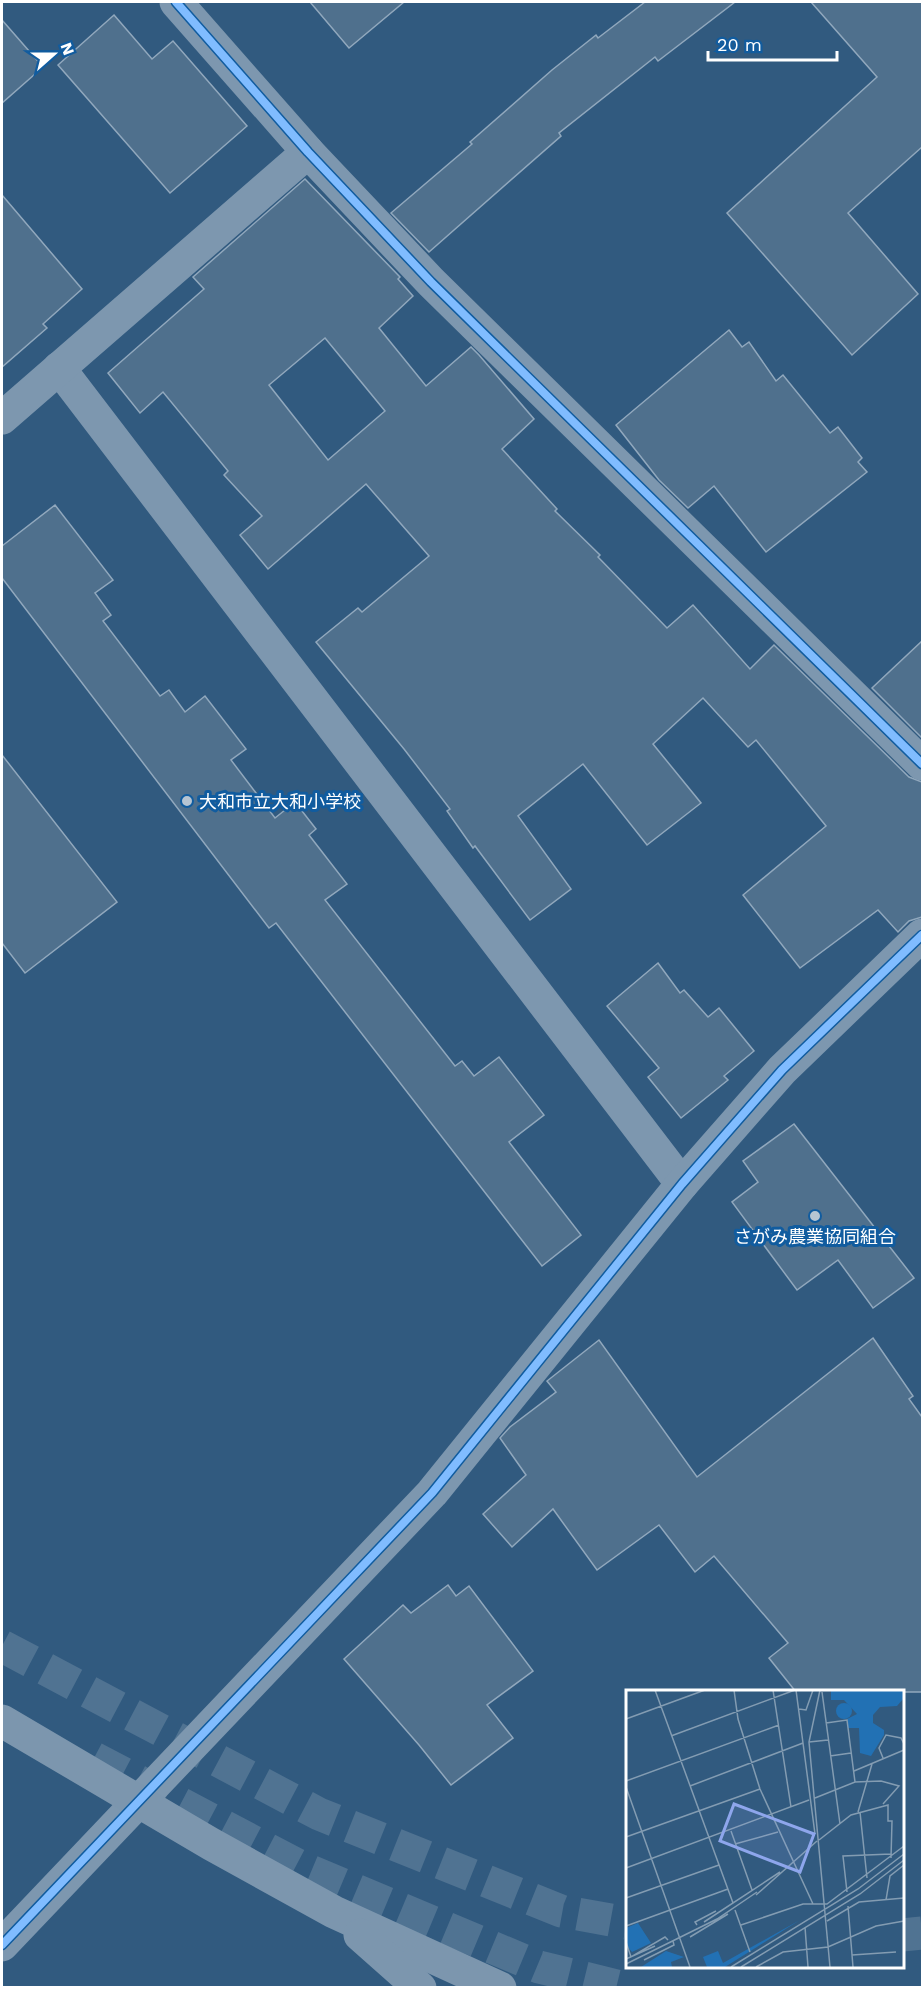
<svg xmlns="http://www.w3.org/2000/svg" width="924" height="1989" viewBox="0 0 924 1989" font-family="'Work Sans','Noto Sans JP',sans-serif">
<rect width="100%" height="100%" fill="#315a7f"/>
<g fill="#4f708d" stroke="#91a8bd" stroke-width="1.5" fill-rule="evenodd">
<path d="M310,2h94l-55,46z"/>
<path d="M645,2h90l-77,59 -3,-4 -96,76 2,3 -132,116 -38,-39 81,-69 -2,-2 82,-72 44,-35 2,3z"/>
<path d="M811,2h111v145l-74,66 70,81 -66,61 -125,-142 150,-136z"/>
<path d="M114,15l38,44 21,-18 74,85 -77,67 -112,-128z"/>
<path d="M2,20l41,47 -41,36z"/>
<path d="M305,179l95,98 -2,2 15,17 -34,32 47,58 45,-39 8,8 55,64 -32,30 55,60 -2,2 45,44 -2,2 69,71 26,-23 57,64 24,-24 135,132 13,5v135l-13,4 -11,11 -20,-22 -78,58 -57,-73 83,-69 -70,-86 -8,7 -45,-49 -50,46 48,59 -54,42 -64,-81 -65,52 53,73 -41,31 -55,-74 -2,2 -26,-37 3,-2 -46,-60 -88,-107 42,-34 4,4 67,-56 -63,-72 -98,85 -28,-34 22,-19 -38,-41 4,-4 -65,-79 -23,21 -32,-40 96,-84 -11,-12zM325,338l60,73 -57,49 -59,-75z"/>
<path d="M2,195l80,94 -39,35 4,4 -45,39z"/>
<path d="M729,330l13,17 7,-5 27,39 7,-6 47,58 8,-6 24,31 -4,4 9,10 -101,80 -52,-66 -26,22 -29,-28 -43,-55z"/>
<path d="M55,505l58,75 -18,13 16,22 -8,6 57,75 9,-6 16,22 20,-16 41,53 -15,11 44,58 20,-16 21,27 -7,6 38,49 -22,16 130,166 7,-5 12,15 25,-19 45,58 -35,27 72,93 -39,31 -266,-343 -7,5 -267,-350v-32z"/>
<path d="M922,641v97l-50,-50z"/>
<path d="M2,755l115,147 -92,71 -23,-30z"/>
<path d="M658,963l22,30 4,-3 24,27 11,-9 35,43 -30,25 4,4 -47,38 -33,-41 11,-9 -52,-62z"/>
<path d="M794,1124l120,154 -41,30 -35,-48 -41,30 -65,-88 26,-20 -15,-21z"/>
<path d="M873,1338l40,58 -4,3 13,18v275h-126l-27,-34 19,-15 -74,-87 -19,16 -36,-47 -62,45 -44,-61 -41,38 -29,-33 43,-39 -26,-37 10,-11 46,-35 -9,-11 52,-41 98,137z"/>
<path d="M448,1585l8,11 13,-10 64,85 -46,34 26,33 -62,47 -32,-40 -75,-86 59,-54 8,8z"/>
</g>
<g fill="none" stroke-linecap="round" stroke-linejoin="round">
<g stroke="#507392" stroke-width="33" stroke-dasharray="33 16" stroke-linecap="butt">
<path d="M2,1646l317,168 242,97 66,12"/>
<path d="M94,1758l209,110 236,99 86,21"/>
<path d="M902,1935l20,-2"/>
</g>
<g stroke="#7d97af" stroke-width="33">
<path d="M176,2l132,150 123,130 491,482"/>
<path d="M59,368l623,816"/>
<path d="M2,418l306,-266"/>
<path d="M2,1945l430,-452 250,-309 100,-114 140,-135"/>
</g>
<g stroke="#7c96ae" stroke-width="33">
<path d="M2,1721l209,123 123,68 166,76"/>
<path d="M360,1935l60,53"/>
</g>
<g stroke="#115c9f" stroke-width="11">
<g id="cycleway">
<path d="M176,2l132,150 123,130 491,482"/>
<path d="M2,1945l430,-452 250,-309 100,-114 140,-135"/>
</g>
</g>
<use href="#cycleway" stroke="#80bcff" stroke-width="8"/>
</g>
<g fill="#b7c5d2" stroke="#115c9f" stroke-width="2">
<circle cx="187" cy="801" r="6"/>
<circle cx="815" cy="1216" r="6"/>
</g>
<g text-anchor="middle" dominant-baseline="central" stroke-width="6" stroke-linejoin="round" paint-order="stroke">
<g font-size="18" fill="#fff" stroke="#115c9f" text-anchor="start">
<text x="199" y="801">大和市立大和小学校</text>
<text x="815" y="1236" text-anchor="middle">さがみ農業協同組合</text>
</g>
</g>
<g transform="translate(626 1690)">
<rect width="278" height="278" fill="#315a7f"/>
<path d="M205,0h72v9l-6,7 -17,1 -7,8v8l11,7v5l-13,21 -11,-3 -1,-25h-11l-1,-9 10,-5 -13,-14h-13zM174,230l-75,47h-18l-4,-10 15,-6 5,12zM12,233l13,20 -19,9 -6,-7v-17zM40,261l18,6 -13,5 1,5h-31z" fill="#2271b4"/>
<path d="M210 21a8 8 0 1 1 16 0a8 8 0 1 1-16 0Z" fill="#2271b4"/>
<path fill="none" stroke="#839cb2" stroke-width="1.5" d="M29,0l78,213M108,0l4,29 22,70 53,115M147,0l18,117M170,0l19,144M194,0l-11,52 21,225M196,2l18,132M173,19l7,1 7,-20M0,29l79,-29M200,33l21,-3 8,62M45,46l124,-46M183,52l19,-2M204,66l21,-3M257,68l-4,-10 7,-13 15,3 3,6M228,81l50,-21M0,91l153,-56M64,96l113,-43M0,97l64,180M189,108l40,-16 26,-1 18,5 -16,18M232,122l14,-48M234,122l7,66M105,141l21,59M0,147l134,-48M193,150l32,-25 37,-10v16h4l-1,37M109,154l43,-12M0,178l183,-68M221,202l-4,-36 48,-2M130,205l61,-54M0,208l93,-33M260,210l4,-24 14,-11M222,216l5,61M109,220l15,42M201,231l32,-19 45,-4M78,232l76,-50M71,235l-2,-3 21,-11M115,235l62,-21h24l77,-58M0,236l102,-37M179,237l3,40M64,247l38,-23M0,252l5,15 34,-20 3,3M226,265l44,-3M0,269l29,-13M18,270l30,-15 -1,-4M0,274l91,-45 40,-27M105,277l127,-78 46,-35M115,277l119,-73 44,-34M130,277l27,-15 45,-5 48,-21 28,-5"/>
<path fill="#8ea6ec" fill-opacity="0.15" stroke="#8ea6ec" stroke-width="3" d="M108,114l80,30 -14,38 -80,-31z"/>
<rect width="278" height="278" fill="none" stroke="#fff" stroke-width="3"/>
</g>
<rect width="924" height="1989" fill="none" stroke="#ffffff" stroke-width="6"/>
<g transform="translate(54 54) rotate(69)" stroke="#115c9f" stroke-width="4.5" paint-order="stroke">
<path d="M0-4.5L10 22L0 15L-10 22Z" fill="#ffffff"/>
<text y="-9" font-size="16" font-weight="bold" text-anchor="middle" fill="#ffffff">N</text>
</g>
<path d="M708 51v9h129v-9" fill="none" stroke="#ffffff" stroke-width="3"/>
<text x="717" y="51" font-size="18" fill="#ffffff" stroke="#115c9f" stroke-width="4.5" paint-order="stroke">20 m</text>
</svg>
